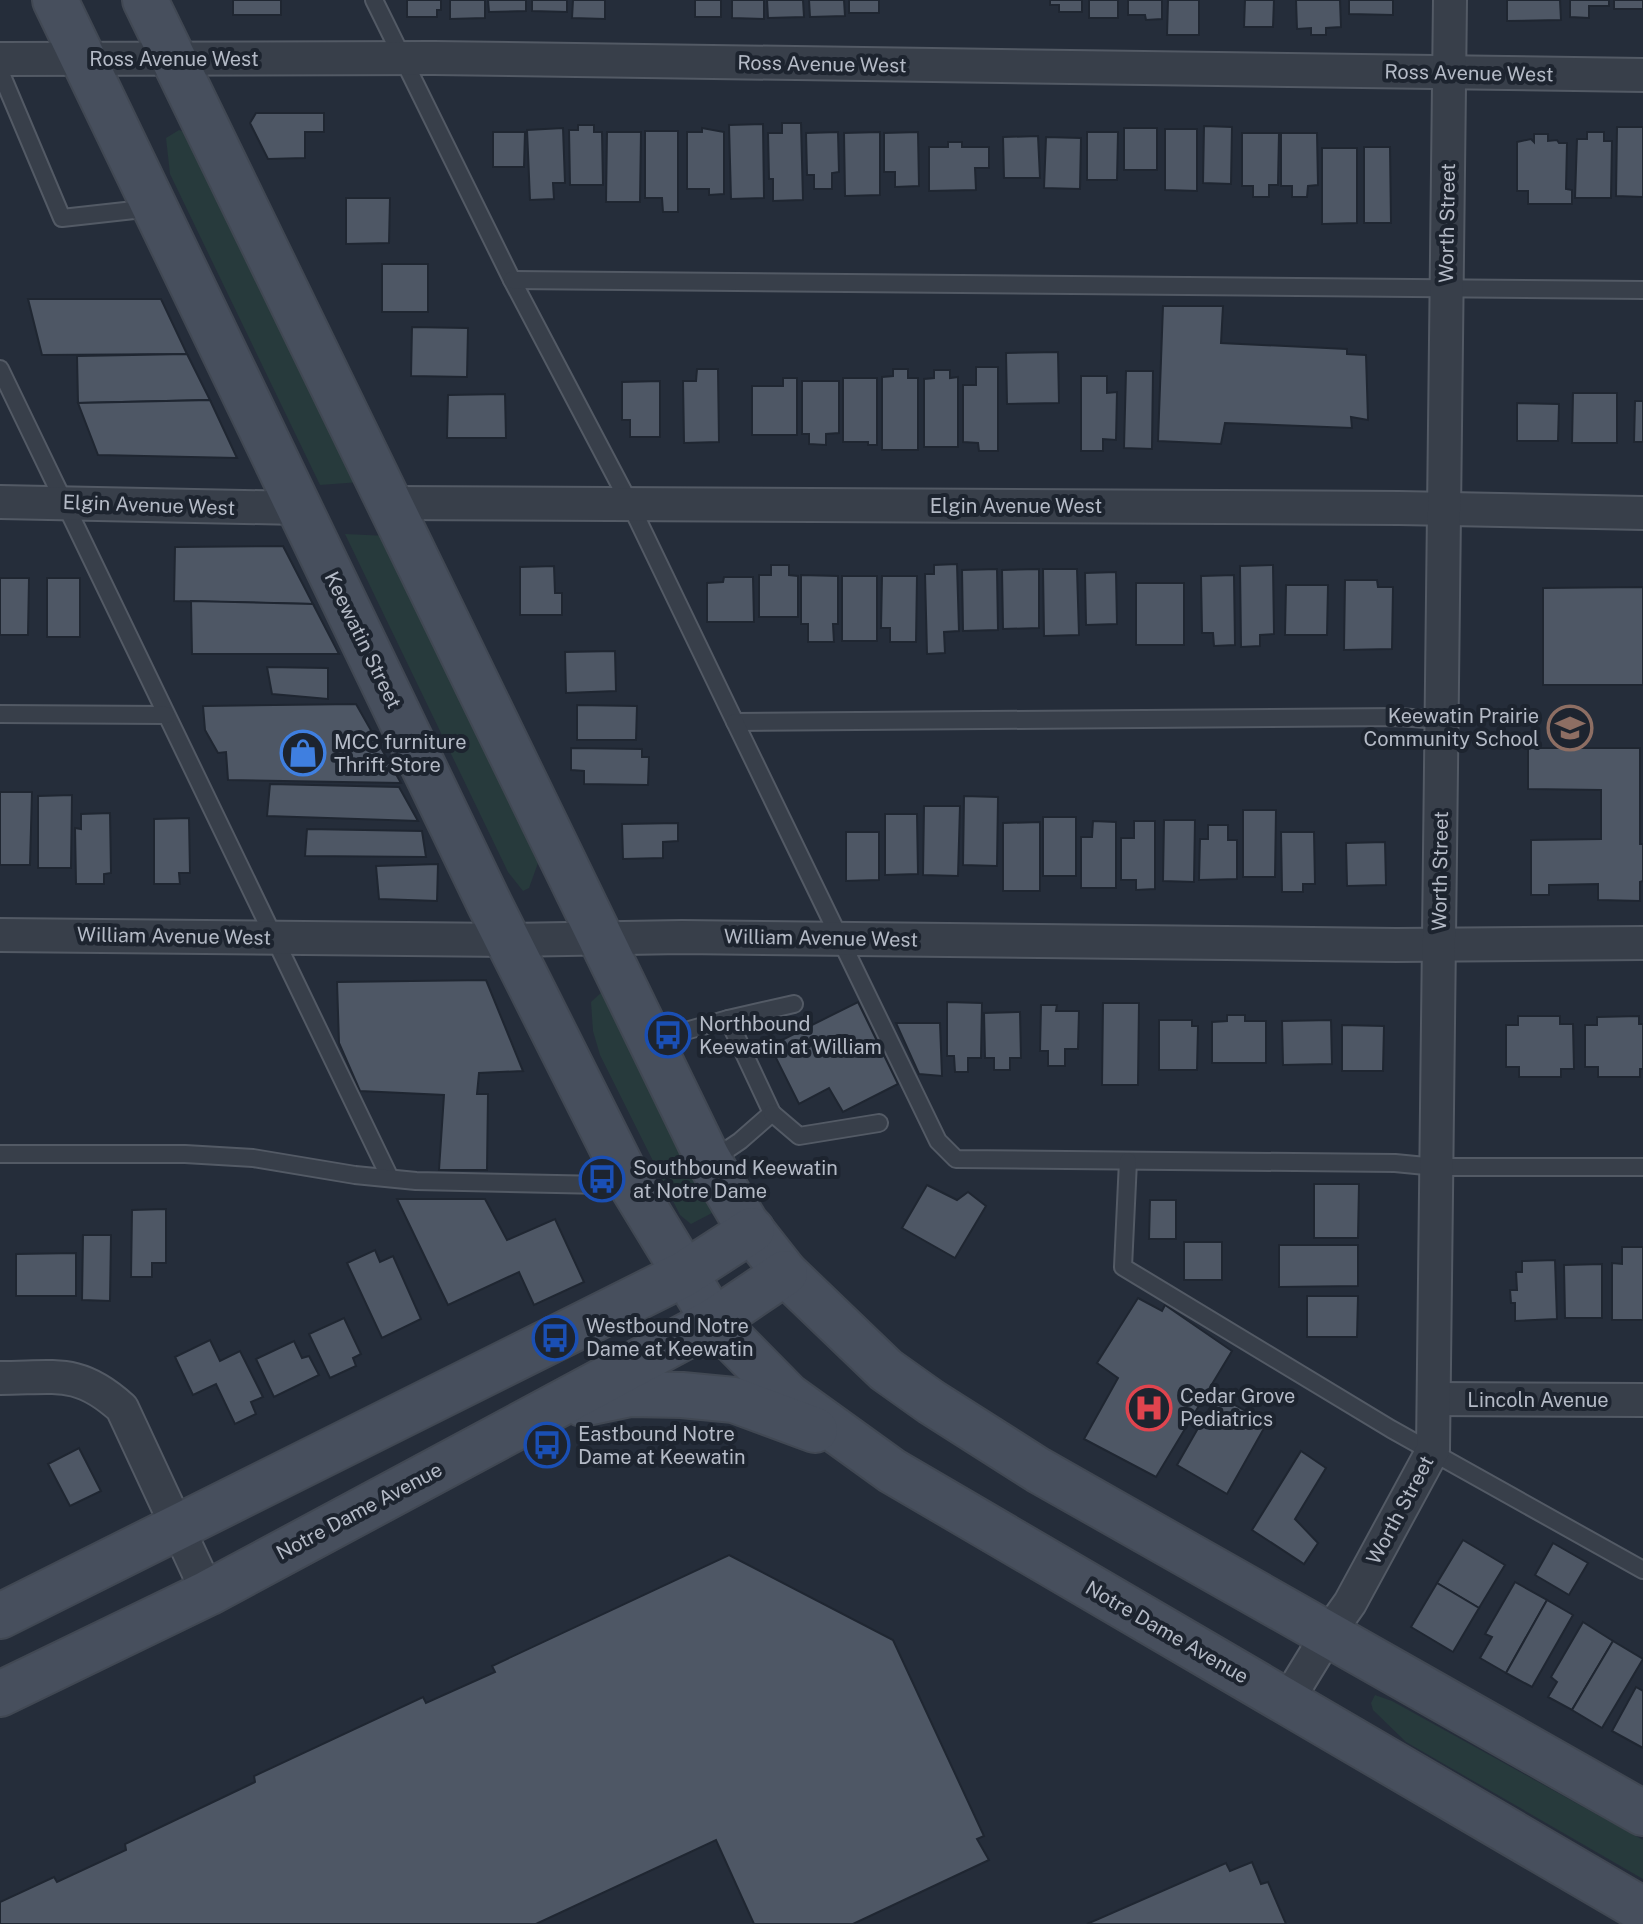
<svg xmlns="http://www.w3.org/2000/svg" width="1643" height="1924" viewBox="0 0 1643 1924" font-family="'Public Sans',sans-serif">
<rect width="100%" height="100%" fill="#252d3a"/>
<g fill="#273a3c">
<path d="M179,130l10,4 171,348 -40,3 -150,-311 -4,-36z"/>
<path d="M345,534l43,2 142,301 8,26 -9,25 -6,3 -15,-19z"/>
<path d="M603,991l89,174 20,48 -21,11 -11,-9 -80,-160 -7,-24 -2,-29z"/>
<path d="M1375,1695l17,6 251,139v39l-237,-137 -33,-32 -2,-7z"/>
</g>
<g fill="#4e5765" stroke="#1f2631" stroke-width="2">
<rect x="233" y="0" width="48" height="15"/>
<path d="M407,0h34v10h-4v7h-30z"/>
<path d="M450,0h35v18l-35,1z"/>
<path d="M488,0h38v11l-37,1z"/>
<path d="M532,0h35v12l-35,-1z"/>
<path d="M573,0h32v19l-33,-1z"/>
<rect x="695" y="0" width="26" height="17"/>
<path d="M732,0h32v19l-32,-1z"/>
<path d="M767,0h36l1,17 -36,1z"/>
<path d="M809,0h35l1,16 -35,1z"/>
<rect x="849" y="0" width="30" height="13"/>
<path d="M1050,0h32v12h-23v-7h-9z"/>
<rect x="1089" y="0" width="29" height="18"/>
<path d="M1128,0h34v19l-16,1 -1,-5h-17z"/>
<path d="M1168,0h31v35h-32z"/>
<path d="M1245,0h29l-1,27h-29z"/>
<path d="M1296,0h44l1,27 -15,1v7h-15v-7l-14,1z"/>
<path d="M1349,0h44v15l-44,-1z"/>
<path d="M1507,0h53l1,20 -54,1z"/>
<path d="M1570,0h39v6h-20v12l-19,-1z"/>
<rect x="1614" y="0" width="29" height="9"/>
<path d="M256,113h68v19h-19v26l-37,1 -18,-36z"/>
<path d="M782,123h19l2,77 -30,1v-22h-4l-1,-46h14z"/>
<path d="M763,124l1,74 -33,1 -2,-74z"/>
<path d="M578,125h16v7h8l1,53h-33l-1,-55h9z"/>
<path d="M1204,126l28,1 -1,57 -28,-1z"/>
<path d="M1617,127h26v70l-27,-1z"/>
<path d="M563,128l2,55h-12l1,16 -24,1 -3,-70z"/>
<path d="M702,128l22,4v62l-15,1v-6h-22v-57h15z"/>
<rect x="1124" y="128" width="33" height="42"/>
<path d="M1165,129h32v62l-32,-1z"/>
<path d="M645,131h33v81h-15l-1,-14h-17z"/>
<path d="M493,132h32l-1,35h-31z"/>
<path d="M607,132h34l-1,70h-34z"/>
<path d="M838,132l1,40 -7,1v16h-18v-14h-7l-1,-42z"/>
<path d="M880,132v63l-35,1 -1,-63z"/>
<path d="M918,132l1,54 -24,1v-15h-11v-39z"/>
<path d="M1087,132h31l-1,48h-30z"/>
<path d="M1587,132h17v9h8l-1,57h-36l2,-59h10z"/>
<path d="M1242,133h37l-1,52h-9v12h-16v-11h-11z"/>
<path d="M1281,133h36l1,52 -10,1 -1,11h-15v-11h-11z"/>
<path d="M1534,134h14v7l9,-1 2,3h8l-1,46 6,1v14h-44v-13h-11v-49l14,-3 3,3z"/>
<path d="M1038,136l2,42h-36l-1,-41z"/>
<path d="M1046,137l35,1 -1,51 -36,-1z"/>
<path d="M948,142h14v5h27v21h-14l1,22 -47,1v-44h19z"/>
<path d="M1364,147h26l1,76h-27z"/>
<path d="M1322,148h35v75l-35,1z"/>
<path d="M346,198h44l-1,45 -43,1z"/>
<rect x="382" y="264" width="46" height="48"/>
<path d="M28,299h133l26,55 -145,1z"/>
<path d="M1163,306h60l-2,37 126,6v5l19,1 2,65 -17,-3 1,11 -127,-5 -4,21 -63,-3z"/>
<path d="M412,327l56,1 -1,49 -56,-1z"/>
<path d="M1058,352l1,51 -52,1 -1,-51z"/>
<path d="M187,354l23,46 -132,3 -1,-47z"/>
<path d="M976,367h22v84h-19l-1,-8 -15,-1v-57h13z"/>
<path d="M697,369h21l1,73 -35,1 -1,-62h13z"/>
<path d="M893,369h15v9h10v72h-36v-73l11,-1z"/>
<path d="M934,370h16v8l8,-1v70h-34v-68l10,-1z"/>
<path d="M1126,371h27l-1,78 -28,-1z"/>
<path d="M1081,376h26v17l10,-1 -1,48 -13,-1v12h-22z"/>
<path d="M783,378h14v57h-45v-49h31z"/>
<path d="M843,378h34v67h-9v-3h-25z"/>
<path d="M660,381v56h-30v-17h-8v-38z"/>
<path d="M802,381h37v52l-13,1v11l-17,-1v-10h-7z"/>
<path d="M1573,393h44v50h-45z"/>
<path d="M505,394l1,44h-59l1,-43z"/>
<path d="M210,400l27,58 -139,-3 -20,-52z"/>
<path d="M1635,401h8v41h-9z"/>
<path d="M1517,403l42,1 -1,37h-41z"/>
<path d="M283,546l30,58 -139,-3 1,-54z"/>
<path d="M957,564l2,67 -15,1 1,21 -18,1 -2,-80h9v-9z"/>
<path d="M771,565h18v10l9,1v41h-39v-42h12z"/>
<path d="M1273,565l1,69 -14,1v11l-19,1 -1,-81z"/>
<path d="M554,566l1,27h7v22h-42v-48z"/>
<path d="M997,569l1,61 -35,1 -1,-61z"/>
<path d="M1039,569v59l-36,1 -1,-59z"/>
<path d="M1043,569h34l2,66 -35,1z"/>
<path d="M1116,572l1,52 -31,1 -1,-52z"/>
<path d="M801,575l37,1v48h-5l1,18h-26v-18h-7z"/>
<path d="M1234,575l1,70 -21,1 -1,-13h-11l-1,-57z"/>
<rect x="842" y="576" width="35" height="65"/>
<path d="M882,576h35l-1,66h-26v-14h-9z"/>
<path d="M724,577h29l1,45h-47v-39l16,-1z"/>
<path d="M0,578h29l-1,57h-28z"/>
<rect x="47" y="578" width="33" height="59"/>
<path d="M1345,580h32l1,7h15l-1,62 -48,1z"/>
<rect x="1136" y="583" width="48" height="62"/>
<path d="M1286,585h42l-1,50h-42z"/>
<path d="M1643,587v98h-100v-97z"/>
<path d="M191,601l122,3 26,50h-147z"/>
<path d="M615,651l1,40 -50,2 -1,-41z"/>
<path d="M267,667l61,1v31l-56,-5z"/>
<path d="M356,704l45,79 -173,-3 -2,-28 -8,1 -13,-23 -2,-24z"/>
<path d="M577,705l60,1 -1,34h-59z"/>
<path d="M571,748l71,1v8h7l-1,28 -64,-1v-13l-13,-1z"/>
<path d="M1528,748h112v96h3v37l-3,1v19l-42,-1v-16l-49,1v10h-18v-55l70,-1v-49l-73,-1z"/>
<path d="M270,784l129,3 19,34 -151,-5z"/>
<path d="M0,792h32l-2,73h-30z"/>
<path d="M72,795l-1,73h-33v-72z"/>
<path d="M964,796l34,1 -1,69 -34,-1z"/>
<path d="M924,806h36l-2,70 -35,-1z"/>
<path d="M1243,810h33l-1,67h-32z"/>
<path d="M110,813l1,60 -7,1v10h-28l-1,-56 6,1v-15z"/>
<path d="M885,814h32l1,60 -33,1z"/>
<rect x="1043" y="817" width="33" height="59"/>
<path d="M189,818l1,55h-11l1,11h-26v-65z"/>
<path d="M1164,820h31l-1,62 -31,-1z"/>
<path d="M1093,821l23,1v66h-35v-51h11z"/>
<path d="M1134,821h21v68l-19,1v-10h-15v-42h13z"/>
<path d="M1040,822v69h-37v-68z"/>
<path d="M678,823v18l-15,1v16l-40,1 -1,-35z"/>
<path d="M1208,825h20v15h9v39l-38,1 1,-41h8z"/>
<path d="M307,829l115,2 4,26 -121,-1z"/>
<path d="M846,832h33v48l-33,1z"/>
<path d="M1281,832h33l1,52h-12v8h-21z"/>
<path d="M1385,842l1,43 -39,1 -1,-43z"/>
<path d="M438,864l-1,37 -58,-2 -3,-33z"/>
<path d="M486,980l37,91 -44,2 -2,21h11l-1,76h-48l5,-75 -84,-4 -21,-48 -2,-61z"/>
<path d="M858,1002l40,82 -55,28 -14,-24 -30,16 -29,-58z"/>
<path d="M947,1002l35,1 -1,55h-13v14h-13l-1,-16h-7z"/>
<path d="M1103,1003h36l-1,82h-36z"/>
<path d="M1041,1005h16l-1,6h23l-1,38h-13v17h-17v-15h-8z"/>
<path d="M1020,1012l1,46h-11v12h-16v-12h-9l-1,-45z"/>
<path d="M1227,1015h18v6h21v42h-54v-41l15,-1z"/>
<path d="M1518,1016h42v8h13l1,45h-13v8h-42v-10h-13v-42h12z"/>
<path d="M1639,1016v8h4v45h-3v8h-42v-10h-13v-42h12v-8z"/>
<path d="M1159,1020h33v6h6l-1,44h-38z"/>
<path d="M1331,1020l1,44 -49,1 -1,-44z"/>
<path d="M896,1023h44l2,53 -23,-2z"/>
<path d="M1342,1025l42,1 -1,45h-41z"/>
<path d="M1314,1184h45l-1,54h-44z"/>
<path d="M927,1185l30,15 11,-8 18,14 -31,52 -53,-30z"/>
<path d="M397,1199h88l22,41 48,-21 29,63 -50,23 -15,-33 -71,33z"/>
<path d="M1150,1200h26v39h-27z"/>
<path d="M166,1209v54h-14v14h-21l1,-67z"/>
<path d="M83,1235h28l-1,66 -28,-1z"/>
<rect x="1184" y="1242" width="38" height="38"/>
<path d="M1279,1245h79v41l-79,1z"/>
<path d="M1622,1247h21v73h-31v-57l10,1z"/>
<path d="M375,1250l5,12 13,-6 28,63 -39,19 -35,-75z"/>
<path d="M76,1253v43h-60v-42z"/>
<path d="M1555,1260l2,59 -42,2v-18h-4l-1,-13h7l-1,-18h6v-11z"/>
<path d="M1602,1264v54h-37l-1,-53z"/>
<path d="M1307,1296h51l-1,41h-50z"/>
<path d="M1138,1298l24,13 3,-6 67,46 -76,126 -72,-38 34,-61 -21,-15z"/>
<path d="M344,1318l17,36 -8,4 3,8 -26,12 -21,-44z"/>
<path d="M210,1340l10,21 20,-10 23,46 -12,5 5,12 -21,10 -19,-40 -23,11 -18,-38z"/>
<path d="M294,1341l8,17 7,-2 10,19 -45,22 -18,-38z"/>
<path d="M1217,1395l50,28 -40,71 -50,-29z"/>
<path d="M79,1448l22,43 -31,15 -22,-42z"/>
<path d="M1301,1451l25,17 -31,51 23,24 -14,21 -52,-34z"/>
<path d="M1463,1540l42,25 -26,43 -42,-25z"/>
<path d="M1553,1543l35,20 -19,32 -34,-20z"/>
<path d="M729,1555l164,85 91,196 -7,3 12,21 -136,64h-99l-38,-84 -180,84h-536v-22l54,-25 3,5 69,-32 -1,-6 130,-62 -1,-6 169,-79 3,6 69,-31 -3,-6z"/>
<path d="M1515,1582l32,18 -41,73 -26,-15 12,-21 -7,-3z"/>
<path d="M1437,1583l42,25 -26,44 -42,-25z"/>
<path d="M1547,1600l26,15 -41,72 -26,-14z"/>
<path d="M1583,1622l30,19 -41,69 -24,-13 9,-15 -6,-5z"/>
<path d="M1613,1641l30,18 -41,69 -30,-18z"/>
<path d="M1636,1687l7,4v57l-31,-17z"/>
<path d="M1252,1862l9,22 7,-2 18,42h-199l139,-61 4,8z"/>
</g>
<g fill="none" stroke-linecap="round" stroke-linejoin="round">
<g stroke="#535a65" stroke-width="20">
<g id="service">
<path d="M374,0l138,280 118,224 105,218 663,-5 43,3"/>
<path d="M0,71l62,147 90,-10"/>
<path d="M512,280l1131,10"/>
<path d="M0,369l390,809"/>
<path d="M0,714l166,1"/>
<path d="M735,722l203,419 18,18 439,4 41,4h207"/>
<path d="M728,1019l66,-15"/>
<path d="M656,1046l26,-14 46,-13 44,94 -32,28 -28,19"/>
<path d="M772,1113l27,23 80,-13"/>
<path d="M0,1154h185l68,4 102,17 61,6 188,4 22,-6"/>
<path d="M1128,1161l-5,106 268,162 252,141"/>
</g>
</g>
<g stroke="#535a65" stroke-width="36">
<g id="minor">
<path d="M0,59l434,-1 1209,17"/>
<path d="M0,502l299,6"/>
<path d="M389,503l1010,5 244,5"/>
<path d="M0,935l509,5 173,-3 714,8 247,-2"/>
<path d="M0,1378c55,0 78,-10 122,30l86,185"/>
<path d="M1434,1399l209,1"/>
<path d="M1287,1701l41,-67 22,-31 83,-153 17,-1450"/>
</g>
</g>
<g stroke="#414853" stroke-width="48">
<g id="secondary">
<path d="M55,0l435,905 137,273 87,143 74,75 104,75 751,439"/>
<path d="M145,0l563,1159 37,63 40,51 101,97 45,32 107,68 605,343"/>
<path d="M582,1404l48,-10 52,1 52,5 81,30"/>
<path d="M0,1616l684,-342 68,-44"/>
<path d="M0,1694l208,-101 506,-272 71,-48"/>
</g>
</g>
<use href="#service" stroke="#383f4a" stroke-width="16"/>
<use href="#minor" stroke="#383f4a" stroke-width="32"/>
<use href="#secondary" stroke="#474f5d" stroke-width="44"/>
</g>
<defs>
<g id="school-ring" transform="scale(2.3)"><circle r="9.5" fill="#1d242f" stroke="#8d6e63" stroke-width="1.5"/><path d="M0-5L7-2L0 1L-7-2ZM-4 1L0 2.5L4 1V4Q0 6-4 4Z" fill="#8d6e63"/></g>
<g id="shop-ring" transform="scale(2.3)"><circle r="9.5" fill="#1d242f" stroke="#3f7fe0" stroke-width="1.5"/><path d="M-5-2.5h2.3a2.7 3.5 0 0 1 5.4 0H5L5.5 6h-11ZM-1.5-2.5h3a1.5 2.3 0 0 0-3 0Z" fill="#3f7fe0"/></g>
<g id="bus-ring" transform="scale(2.3)"><circle r="9.5" fill="#1d242f" stroke="#1a4fb4" stroke-width="1.5"/><path d="M-5-6H5V4H4V6H2V4H-2V6H-4V4H-5ZM-3.5-4V0h7V-4ZM-3.5 1.2v1.5H-2V1.2ZM2 1.2v1.5H3.5V1.2Z" fill="#1a4fb4"/></g>
<g id="hospital-ring" transform="scale(2.3)"><circle r="9.5" fill="#1d242f" stroke="#e0444e" stroke-width="1.5"/><path d="M-5-5h3v3.5h4V-5h3V5h-3V1.5h-4V5h-3Z" fill="#e0444e"/></g>
</defs>
<g fill-rule="evenodd">
<use href="#school-ring" x="1570" y="728"/>
<use href="#shop-ring" x="303" y="753"/>
<use href="#bus-ring" x="668" y="1035"/>
<use href="#bus-ring" x="602" y="1179"/>
<use href="#bus-ring" x="555" y="1338"/>
<use href="#hospital-ring" x="1149" y="1408"/>
<use href="#bus-ring" x="547" y="1445"/>
</g>
<g text-anchor="middle" dominant-baseline="central" stroke-width="8" stroke-linejoin="round" paint-order="stroke">
<g font-size="20" fill="#b4bac6" stroke="#1d242f">
<text x="174" y="59">Ross Avenue West</text>
<text transform="translate(822 64) rotate(1)">Ross Avenue West</text>
<text transform="translate(1469 73) rotate(1)">Ross Avenue West</text>
<text transform="translate(1447 223) rotate(-89)">Worth Street</text>
<text transform="translate(149 505) rotate(2)">Elgin Avenue West</text>
<text x="1016" y="506">Elgin Avenue West</text>
<text transform="translate(363 640) rotate(64)">Keewatin Street</text>
<text transform="translate(1440 871) rotate(-89)">Worth Street</text>
<text transform="translate(174 936) rotate(1)">William Avenue West</text>
<text transform="translate(821 938) rotate(1)">William Avenue West</text>
<text x="1538" y="1400">Lincoln Avenue</text>
<text transform="translate(1400 1510) rotate(-62)">Worth Street</text>
<text transform="translate(359 1511) rotate(-28)">Notre Dame Avenue</text>
<text transform="translate(1167 1632) rotate(30)">Notre Dame Avenue</text>
</g>
<g font-size="20" fill="#b4bac6" stroke="#1d242f" text-anchor="start">
<text x="1539" y="716" text-anchor="end">Keewatin Prairie<tspan x="1539" dy="23">Community School</tspan></text>
<text x="334" y="742">MCC furniture<tspan x="334" dy="23">Thrift Store</tspan></text>
<text x="699" y="1024">Northbound<tspan x="699" dy="23">Keewatin at William</tspan></text>
<text x="633" y="1168">Southbound Keewatin<tspan x="633" dy="23">at Notre Dame</tspan></text>
<text x="586" y="1326">Westbound Notre<tspan x="586" dy="23">Dame at Keewatin</tspan></text>
<text x="1180" y="1396">Cedar Grove<tspan x="1180" dy="23">Pediatrics</tspan></text>
<text x="578" y="1434">Eastbound Notre<tspan x="578" dy="23">Dame at Keewatin</tspan></text>
</g>
</g>
</svg>
